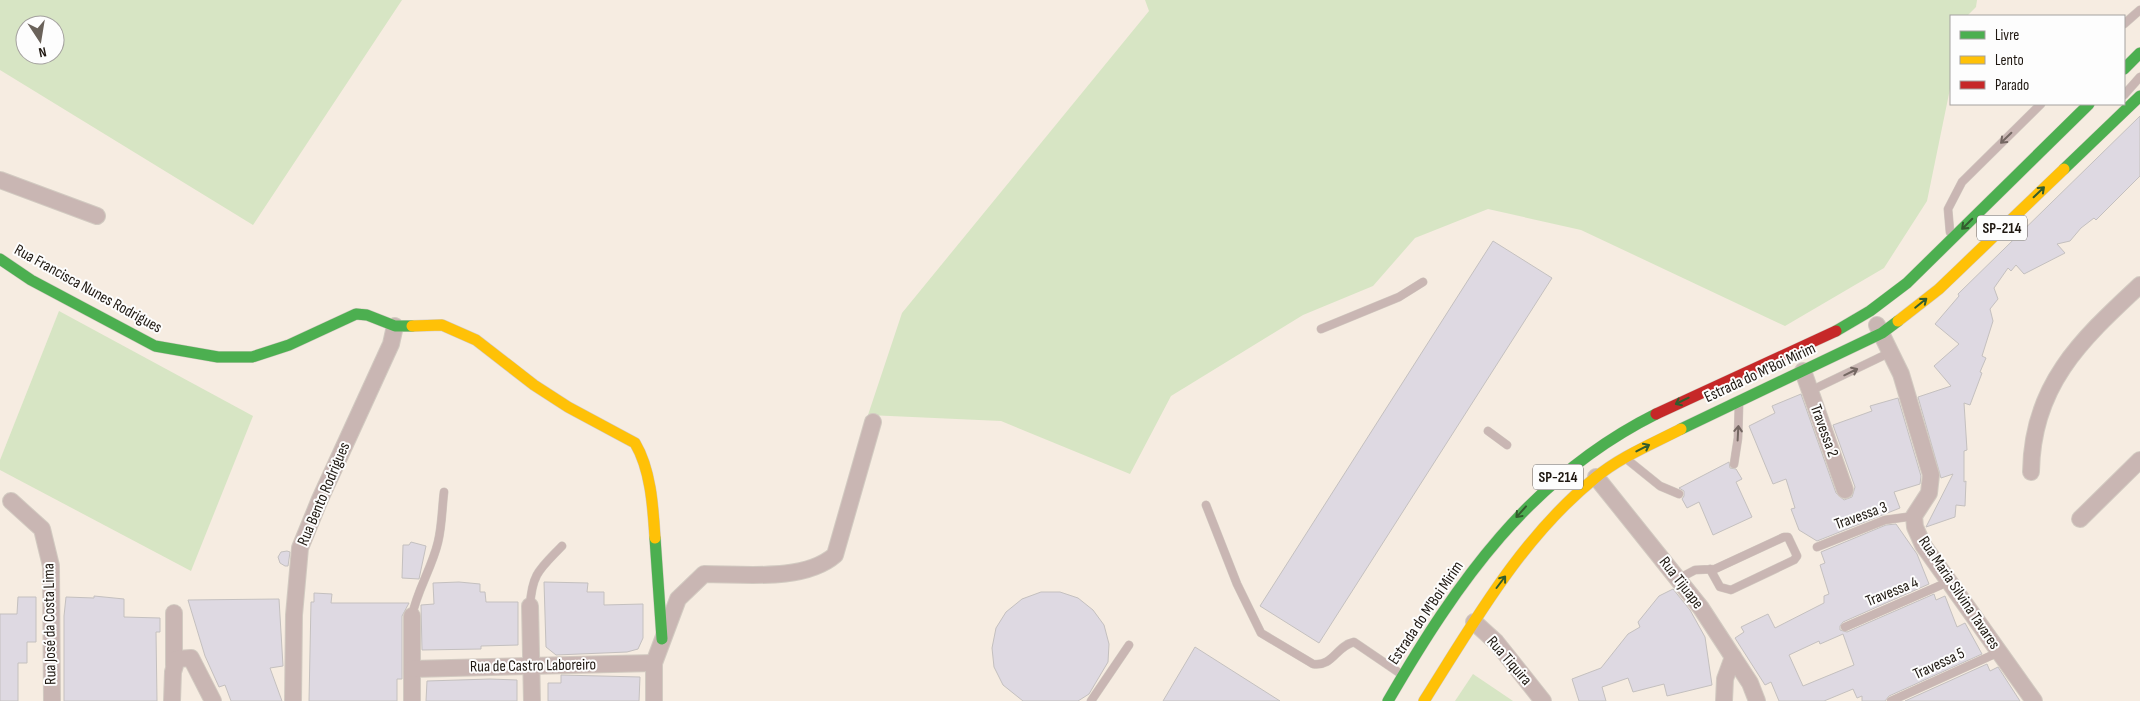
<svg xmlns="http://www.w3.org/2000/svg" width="2140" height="701" viewBox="0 0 2140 701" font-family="'Sofia Sans Condensed',sans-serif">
<rect width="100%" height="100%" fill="#f6ece1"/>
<g fill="#d7e5c4" fill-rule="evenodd">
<path d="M0,0h402l-149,225 -253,-155zM25,25h30v30h-30z"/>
<path d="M1145,0h832l-1,7 -9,9h-16v68l-24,117 -43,67 -99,58 -204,-96 -93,-21 -73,29 -42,48 -70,29 -132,81 -41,78 -129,-53 -133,-6 34,-102 247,-302z"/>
<path d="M59,311l194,105 -62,155 -191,-101v-10z"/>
<path d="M1473,674l40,27h-58z"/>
</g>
<g fill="#ded9e2" stroke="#c4c0bf" fill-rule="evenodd">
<path d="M2140,116v60l-44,44 -2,-2 -13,10 -11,13 -13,3 8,9 -41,21 -8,-9 -5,6 -3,-3 -14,20 4,11 -8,10 3,12 -11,35 4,2 -6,14 2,1 -12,32 -6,-2 3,47 -3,1v31l2,-1 -1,25 -9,-1 -1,12 -29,10 27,-53 -12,4 -23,-81 33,-11 -17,-20 25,-22 -24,-20 24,-28 -1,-2z"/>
<path d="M1493,241l59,37 -233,365 -59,-37z"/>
<path d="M1801,394l35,99 8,7 8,-3 3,-10 -22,-62 39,-14 -2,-5 28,-8 23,78 -1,8 -26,8 6,16 -83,33 -18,-11 -8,-21 4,-1 -9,-29 -13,5 -24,-58 26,-13 -3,-7z"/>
<path d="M1729,462l1,6 6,1 6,10 -6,3 16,35 -39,18 -14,-33 -12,6 -5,-9 2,-3v-5l-5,-3z"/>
<path d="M1896,524l21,30 12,30 -86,38 -3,4v4l7,2 87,-38 2,6 9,-4 12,31 8,-4 17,31 -93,42 -4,5h-23v-5l-5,2 -4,-9 -29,12h-45l-8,-19 -6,3 -30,-47 9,-6 -3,-5 27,-13 7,14 49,-25v-7l5,-2 -9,-29 5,-2 -4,-11 65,-27zM1843,634l11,31 -51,21 -14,-31 30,-14 1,3z"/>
<path d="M411,542l15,4 -7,33 -17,-1 1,-33h6z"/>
<path d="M287,551l3,1 -2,14h-3l-5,-3 -2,-6 3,-5z"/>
<path d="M459,582l21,2v8h5l1,10h32v43l-37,1v3l-59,1 -1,-45 13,-1 -1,-21z"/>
<path d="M544,582l44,1 -1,9h17v13l39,-1v34l-5,11 -11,3 -71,3 -10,-8z"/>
<path d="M1673,589l17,21 15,27 7,48 -45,11 -3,-12 -31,8 -5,-14 -26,9 4,14h-27l-7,-22 29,-11 27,-34 12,-7 -2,-5 21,-26z"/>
<path d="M1041,592h19l18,6 15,12 11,15 5,19 -1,18 -19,32 -11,7h-55l-20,-16 -9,-18 -2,-19 4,-20 10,-16 16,-13z"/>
<path d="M314,593l18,1 -1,9h78l-7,13v63h-5v22h-88l2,-99h3z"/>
<path d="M94,596l30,3v18l36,1v14h-4l1,69h-93v-85l2,-19 28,1z"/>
<path d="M18,597h18v45h-9v21h-9v38h-18v-87h17z"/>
<path d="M279,599l4,67 -13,2 12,33h-51l-6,-16 -6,2 -14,-31 -17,-56z"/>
<path d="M1195,647l85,54h-117z"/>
<path d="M1987,664l3,7 8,-4 22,34h-115z"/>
<path d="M561,675l79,2 -1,24h-91v-18h13z"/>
<path d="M490,679l27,1v21h-91l1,-20z"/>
</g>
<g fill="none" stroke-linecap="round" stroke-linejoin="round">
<g stroke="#d2cac1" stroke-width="9">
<g id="lane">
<path d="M2124,24l16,-14"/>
<path d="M2124,95l16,-18"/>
<path d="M1950,232l-2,-23 14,-27 79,-78"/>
<path d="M1321,329l78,-32 24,-15"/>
<path d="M1810,391l81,-39"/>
<path d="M1488,431l19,14"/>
<path d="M1629,461l31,25 19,8"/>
<path d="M1734,464l4,-26 1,-34"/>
<path d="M1206,505l31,79 24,49 52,31c20,3 23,-18 41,-22l47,32"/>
<path d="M1817,547l68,-27 29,-4"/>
<path d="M1678,579l17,-9 20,-1 69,-32h4l9,19 -3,4 -63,30 -11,-3 -10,-18"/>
<path d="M530,606c2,-33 10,-37 32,-60"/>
<path d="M412,616c5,-26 20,-48 26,-74 4,-16 4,-34 6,-50"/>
<path d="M1845,627l103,-45"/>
<path d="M1091,701l38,-56"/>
<path d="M1891,701l108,-49"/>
</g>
</g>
<g stroke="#d2cac1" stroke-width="18">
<g id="street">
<path d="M0,180l97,36"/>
<path d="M1877,325l24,49 30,101 -2,18 -15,23 1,11 8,18 111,156"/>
<path d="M1803,371l42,119"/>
<path d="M2031,472c1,-87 50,-132 109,-187"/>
<path d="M1596,477l105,131 32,49 -8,22 -1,22"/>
<path d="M11,501l31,28 9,37 1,135"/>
<path d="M2080,519l60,-59"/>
<path d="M530,606l2,95"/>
<path d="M174,613v52"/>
<path d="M412,616v85"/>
<path d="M1474,622l22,20 47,59"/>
<path d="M1733,657l17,26 7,18"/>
<path d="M412,669l242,-6"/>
<path d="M172,701l1,-29 4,-13 14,-1 22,43"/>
<path d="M293,701l1,-86 6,-67 20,-49 71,-155 4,-18"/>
<path d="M654,701v-38l24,-64 26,-25c40,0 100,8 131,-19l38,-133"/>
</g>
</g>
<g stroke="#d2cac1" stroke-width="12">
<g id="fast">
<path d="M2124,69l16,-16"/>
<path d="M2064,169l76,-73"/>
<path d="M0,259l31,21 124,66 63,11h34l37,-12 67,-31 11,1 28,11h17"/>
<path d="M1836,331l34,-20 37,-28 182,-179"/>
<path d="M1681,429l201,-96 16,-12"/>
<path d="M655,538l7,101"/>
<path d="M1388,701c69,-119 142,-224 268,-287"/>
</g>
</g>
<g stroke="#d2cac1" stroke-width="12">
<g id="slow">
<path d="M1898,321l41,-32 125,-120"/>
<path d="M412,326l30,-1 34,15 58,45 34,22 67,36c16,27 18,64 20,95"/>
<path d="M1424,701c50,-79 97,-163 171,-223 25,-21 57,-34 86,-49"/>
</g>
</g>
<g stroke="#d2cac1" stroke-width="12">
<path id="jam" d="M1656,414l180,-83"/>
</g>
<use href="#lane" stroke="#c9b6b3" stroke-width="8"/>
<use href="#street" stroke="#c9b6b3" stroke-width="16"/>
<use href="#fast" stroke="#4caf50" stroke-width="11"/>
<use href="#slow" stroke="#ffc107" stroke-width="11"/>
<use href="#jam" stroke="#c62828" stroke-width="11"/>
</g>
<defs><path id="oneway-shaft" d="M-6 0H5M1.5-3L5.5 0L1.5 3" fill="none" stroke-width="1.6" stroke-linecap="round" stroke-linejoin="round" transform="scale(1.25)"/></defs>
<g stroke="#746762">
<use href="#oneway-shaft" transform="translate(2006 138) rotate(136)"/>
<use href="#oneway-shaft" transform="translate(1851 372) rotate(-26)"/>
<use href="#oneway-shaft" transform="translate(1738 433) rotate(-87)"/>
</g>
<g stroke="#335c2d">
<use href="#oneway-shaft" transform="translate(2039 192) rotate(-44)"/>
<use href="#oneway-shaft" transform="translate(1967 224) rotate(135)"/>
<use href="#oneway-shaft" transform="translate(1921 303) rotate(-39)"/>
<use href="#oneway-shaft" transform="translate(1682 401) rotate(154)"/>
<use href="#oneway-shaft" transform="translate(1643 448) rotate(-27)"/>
<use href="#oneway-shaft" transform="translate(1521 512) rotate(132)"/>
<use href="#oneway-shaft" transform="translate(1501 582) rotate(-53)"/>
</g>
<g text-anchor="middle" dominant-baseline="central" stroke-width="4" stroke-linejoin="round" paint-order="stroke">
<g fill="#fdfdfd" stroke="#625d58" stroke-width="1">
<rect x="1977" y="215.5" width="50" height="25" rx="4"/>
<rect x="1533" y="464.5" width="50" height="25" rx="4"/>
</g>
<g font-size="15" font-weight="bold" fill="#1f1811">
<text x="2002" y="228">SP-214</text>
<text x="1558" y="477">SP-214</text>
</g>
<g font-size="16" fill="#1f1811" stroke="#fdfdfd">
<text transform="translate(88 289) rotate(29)">Rua Francisca Nunes Rodrigues</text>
<text transform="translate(1760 373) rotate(-25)">Estrada do M'Boi Mirim</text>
<text transform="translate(1824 431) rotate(70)">Travessa 2</text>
<text transform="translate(324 494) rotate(-67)">Rua Bento Rodrigues</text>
<text transform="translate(1861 516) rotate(-20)">Travessa 3</text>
<text transform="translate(1681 583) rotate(52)">Rua Tijuape</text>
<text transform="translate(1892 592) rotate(-22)">Travessa 4</text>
<text transform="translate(1959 593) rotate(56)">Rua Maria Silvina Tavares</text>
<text transform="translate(1426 613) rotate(-56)">Estrada do M'Boi Mirim</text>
<text transform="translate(50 624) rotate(-91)">Rua José da Costa Lima</text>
<text transform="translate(1509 661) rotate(49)">Rua Tiquira</text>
<text transform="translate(1939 664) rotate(-25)">Travessa 5</text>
<text transform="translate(533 666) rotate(-1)">Rua de Castro Laboreiro</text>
</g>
</g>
<rect x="1950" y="15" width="175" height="90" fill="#fdfdfd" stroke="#a4a19f"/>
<rect x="1960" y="31" width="25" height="8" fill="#4caf50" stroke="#a4a19f"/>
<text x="1995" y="40" font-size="15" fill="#1f1811">Livre</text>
<rect x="1960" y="56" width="25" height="8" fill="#ffc107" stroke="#a4a19f"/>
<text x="1995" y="65" font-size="15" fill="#1f1811">Lento</text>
<rect x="1960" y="81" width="25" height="8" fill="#c62828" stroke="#a4a19f"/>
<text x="1995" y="90" font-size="15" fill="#1f1811">Parado</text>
<g transform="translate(40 40) rotate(168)"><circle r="24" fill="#fdfdfd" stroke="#a4a19f"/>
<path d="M0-4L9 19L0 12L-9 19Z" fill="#6a625a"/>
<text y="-8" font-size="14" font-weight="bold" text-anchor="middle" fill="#1f1811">N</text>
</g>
</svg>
